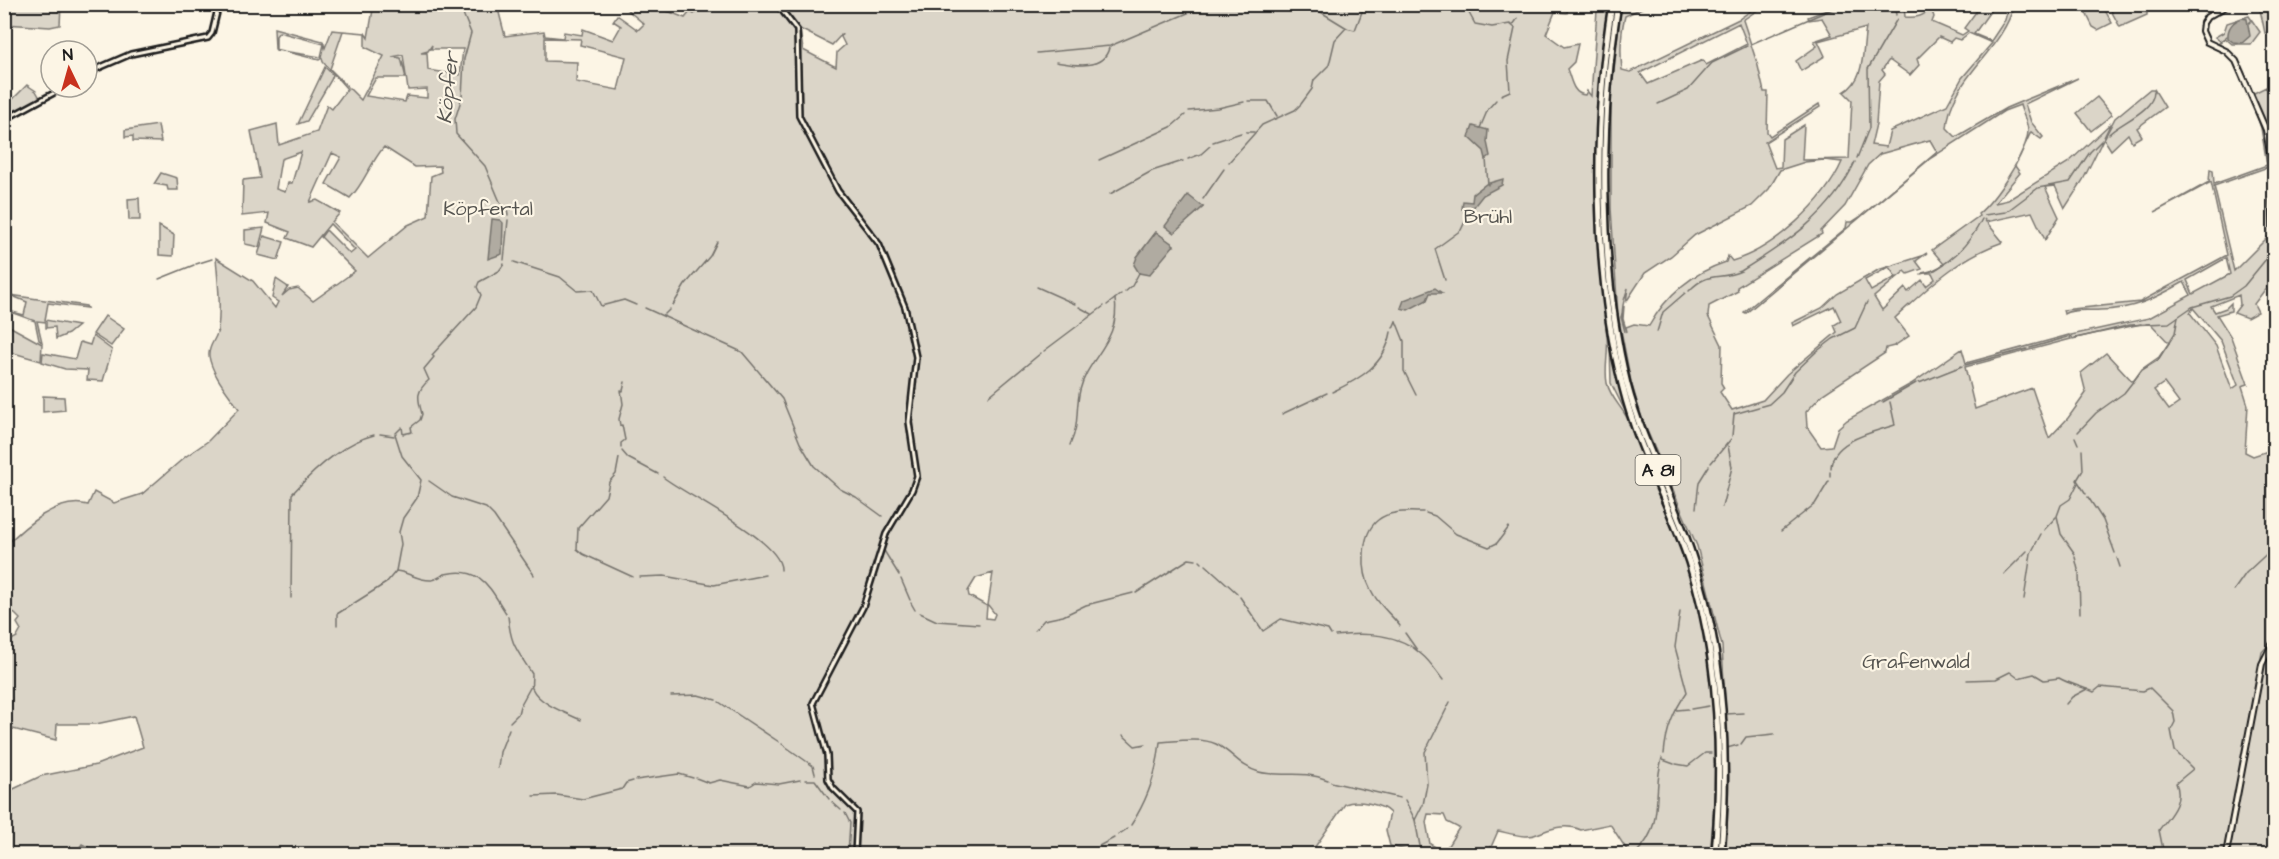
<svg xmlns="http://www.w3.org/2000/svg" width="2279" height="859" viewBox="0 0 2279 859" font-family="'Architects Daughter',sans-serif">
<rect width="100%" height="100%" fill="#fcf5e5"/>
<filter id="ink" filterUnits="userSpaceOnUse"><feTurbulence type="fractalNoise" baseFrequency=".0167" numOctaves="2"/><feDisplacementMap in="SourceGraphic" scale="12" xChannelSelector="R" yChannelSelector="G"/><feConvolveMatrix kernelMatrix="1 2 1 2 8 2 1 2 1" color-interpolation-filters="sRGB"/></filter>
<g filter="url(#ink)">
<g fill="#dbd5c8" stroke="#7c7872" stroke-width="1.5" fill-rule="evenodd">
<path d="M5,4l56,1 -1,20 -10,2 -45,-3z"/>
<path d="M374,4l123,1 8,31 39,-5 1,5 18,2 1,-6 18,3 1,-6 30,11 8,-14 -8,-5 4,-6 21,15 6,-6 -20,-17 4,-3 42,8 15,6 5,-6 4,2 12,-10 837,1 25,2 -1,6 -12,-1 -9,22 18,13 14,-3 -4,18 -7,7c4,9 5,25 18,26l2,-4 4,5 6,-86 1,-5h10c-17,109 -12,222 -1,332 2,15 -3,31 0,46 3,14 14,23 20,35 17,46 41,92 57,139 32,88 36,205 26,297h-85l2,-4 -17,-26 -29,6c-16,-7 -32,-1 -44,4 -10,5 -28,-1 -39,-3l-10,23h-68l-30,-8 -4,-16 4,-17c-8,-9 -34,-14 -45,-9l-35,50h-1208l-20,-10 -7,10h-70v-61l36,-17 55,-11 47,-18 -9,-31 -38,8h-39l-1,16 -51,-13 -1,-83 13,-7 4,-7 -4,-7 3,-4 -15,-15v-58c19,-19 53,-50 83,-41l6,-13 20,11 28,-9 43,-37 23,-16 31,-32c-10,-15 -27,-34 -30,-53 -1,-11 8,-17 9,-27 3,-24 0,-47 -2,-71l37,23 22,27 3,-6 -6,-4 4,-19 12,8 -6,9 7,-6 9,-2 15,13 42,-30 -34,-34 5,-7 24,24 5,-4 -25,-26 -19,23 -24,-9 3,-6 -23,-9 2,-10 -27,3 1,-36 17,-2 -9,-47 26,-7 2,21 38,-13 10,-27 5,4 15,-20 -24,-27 -1,-4 -3,2 -44,-11 -1,-21 49,13 2,7 7,-18 33,3 3,5zM800,29l32,16 10,-11 -1,3 4,8 -8,7 -1,15 -33,-17zM343,31l22,2v14l19,9 -23,44 -31,-31zM279,32l45,12 -3,13 -45,-7v-14zM545,38l36,1 -1,6 46,12 -8,33 -42,-8 1,-20 -32,-1zM432,45l-1,4h32l-3,26 -32,-5 -1,-17h-6l7,-2zM403,55l5,35 19,-1v9l-20,-2 -2,6 -39,-6 10,-18h30l-5,-20 -9,-1zM384,147l31,20 25,-1 1,6 -10,4 -3,40 -20,9 -40,33 -36,-36 8,-9 -23,-13 -7,2 22,-49 9,4 -15,27 24,14c14,-14 20,-35 34,-51zM301,152l-9,31h-4l-3,9 -9,-3 5,-30zM1185,201l18,6 -29,25 -8,-6zM1156,232l18,14 -37,11zM993,573l-5,32 7,9 -2,5 -7,-1 1,-12 -18,-10 -1,-5 8,-13zM1428,814l16,1 3,7 12,6 -15,24 -14,-8 -4,-22z"/>
<path d="M1621,5h27l-23,11c-5,19 -5,35 -3,54l8,2 109,-53 20,-14h6l-22,15 15,46 6,26h4l-1,40 3,4 49,-32 1,3 -55,35 10,26 6,-1 1,-28 22,-14 -2,35 47,-1 3,-59 -8,-8c22,-13 18,-42 22,-64l-48,13 7,15 -24,15 -5,-10 21,-15 -3,-5 18,-6 -10,-17 -13,2 -1,-3 32,-12h64l1,12c11,1 18,0 26,-9l3,9 -2,5 30,13 6,-4 -4,-3 17,-23h6l4,5 -17,24 17,7 14,-21 4,-15h5c-12,47 -64,73 -67,123l9,9 50,-29 72,-30 -53,26 6,18 12,15 -2,2 -10,-7 -16,34 5,7 -25,30 13,-3 61,-38 42,-39 -28,57 -18,28 -10,-22 -10,1 14,30 -14,23 -13,-28 -46,10 -2,-3 19,23c-46,16 -74,45 -108,76l14,18 -15,10 -8,2 -1,5 -62,41 -17,18 1,15 14,20 11,-1 6,-18 9,-8 64,-36 51,-35 4,14 103,-28 2,4 -106,28 10,42 57,-21 17,50 19,-20 18,-25 -5,-20 25,-20 27,29 9,-13 17,-12 10,-14 -18,-19 -21,1 -57,14 -2,-4 78,-17 42,-23 -7,-13c-28,16 -51,28 -84,28 -10,1 -28,-2 -36,4l-1,-4 77,-8 87,-47 -16,-73 -56,30 54,-30 1,-13 3,1 1,14 53,-19 -6,-37 -11,-33 16,-8 8,16v196l-4,-16 -16,21 4,8 -11,6 -13,-5 6,-8 -1,-10 -28,11 4,6 11,-4 5,-5v8l-14,4 14,22 17,47 -6,2 6,19 -3,47 8,4 21,-7v190l-12,13 -37,202h-499l3,-76 -7,-132 -25,-100 -55,-127 -11,-37 -13,-67 -7,-107v-110zM1739,23l8,21 -41,21 -3,-5 -55,24 -8,-11zM1969,33l23,10 -30,35 -15,27 -57,26 -4,16 -15,-2 5,-21 3,-43 6,-7 -3,-4 7,-10 21,15 9,-10 -2,-6 22,-22 11,5 4,-4 6,2zM2020,105c2,8 8,18 8,26 -1,22 -33,69 -50,83l1,2 -47,34 12,14 -9,6 -13,3h10l3,6 -9,7 -4,-6 -14,12 -3,-4 -23,22 -8,-13 31,-26 3,3 14,-5 -6,-8 11,-8 -5,3 -44,14 -41,24 -15,14 -30,15 1,3 41,-20 7,15 -7,4 3,7 -50,42 -24,26 -31,10 -12,-18 4,-4 -3,-5 1,-38 -14,-29 1,-10 29,-15 -1,-4 85,-53 -1,-3 24,-25 23,-41 12,-11 50,-14 7,12 -76,64 -9,6h-5l-1,6 -102,84 2,1 185,-155 73,-47zM1824,160l18,2c-17,39 -68,87 -110,99l-4,-5 -2,6c-34,11 -59,32 -77,64l-15,-2 -8,3 1,5 -4,-13 1,-13 -3,11 4,15c-5,-16 -3,-28 3,-44l-2,14 19,-29 26,-17 24,-21 57,-29 17,-17 11,-19 25,-8zM2268,167l2,68 -36,36 -20,-85zM2226,258l4,16 -37,20 -6,-14zM1889,267l7,10 -25,14 -6,-11zM2193,308l28,33 17,44 -6,4 -16,-43 -26,-33zM2164,383l15,20 -10,7 -15,-20z"/>
<path d="M2082,5h20l10,18 -14,7 -5,-3z"/>
<path d="M2108,5h39v10l-27,12z"/>
<path d="M2259,5h15v26l-9,2z"/>
<path d="M2249,16l11,16 -9,12h-19l-7,-6 -5,3 -5,-4 9,-5 3,-9z"/>
<path d="M325,67l8,8 -2,5 -24,41 -9,3z"/>
<path d="M27,85l9,6 4,7 -2,3 -33,17v-11z"/>
<path d="M2150,89h4l11,18 -28,21 5,8 -10,6 -4,-8 -17,16 -7,-11 11,-21z"/>
<path d="M2097,97l15,18 -21,16 -14,-18z"/>
<path d="M158,125l3,17 -28,-1v-5l-8,1v-7z"/>
<path d="M161,173l16,5 1,12h-10l-1,-4 -13,-2z"/>
<path d="M139,198l1,22h-11l-1,-21z"/>
<path d="M159,226l15,9 -1,21 -14,-1z"/>
<path d="M264,228l-5,19 -14,-3v-14z"/>
<path d="M264,236l20,6 -6,18 -20,-5z"/>
<path d="M10,295l76,11 1,2 -39,-5 -3,17 33,6 -10,8 -12,5 -1,-12 -9,1v-6l-9,-1 5,21 -3,-2 -4,-19 -30,-11 19,5 3,-13z"/>
<path d="M105,316l19,13 -13,17 -18,-12z"/>
<path d="M9,326l33,18 -1,17 -31,-9z"/>
<path d="M93,336l19,14 -9,31 -16,-1 1,-10 -23,-1 -23,-7 1,-9 32,6 5,-17 10,3z"/>
<path d="M1610,346l16,67 -15,-30z"/>
<path d="M43,396l21,1 1,13 -22,2z"/>
<path d="M2274,644v210h-46l36,-190z"/>
</g>
<g fill="#b0aba1" stroke="#75726c" stroke-width="1.5">
<path d="M2242,18l5,1 3,17 -8,7 -9,-1 -5,-4c-1,-10 5,-17 14,-20z"/>
<path d="M1473,126l15,4 -1,12 3,14 -4,3 -2,-8 -15,-14z"/>
<path d="M1503,179l-1,6 -19,10 -15,19 -4,-2 5,-2 -1,-3 -6,2 1,-8 9,1 1,-8 13,-10z"/>
<path d="M1188,195l15,12 -29,26 -9,-7z"/>
<path d="M492,219l8,1 3,3 -1,31 -14,5z"/>
<path d="M1156,232l18,13 -25,30 -10,-2 -5,-8 3,-8z"/>
<path d="M1435,288l7,5h-12l-3,7 -19,10 -7,-2 3,-8z"/>
</g>
<g fill="none" stroke-linecap="round" stroke-linejoin="round">
<g stroke="#75726c" stroke-width="1.5">
<path d="M459,4l12,29 -7,26 -2,38 -7,22 1,15 29,32 18,43 4,-1 1,7"/>
<path d="M1277,4l23,5"/>
<path d="M1464,4l11,20 17,3 18,-3 5,4 -7,33 2,30 -9,4"/>
<path d="M1894,4l2,11"/>
<path d="M1307,9l4,-3 36,22"/>
<path d="M2249,23l2,-2"/>
<path d="M1513,25l5,-7"/>
<path d="M2219,43l8,-7"/>
<path d="M1751,44l93,-40"/>
<path d="M1037,53l73,-7 99,-42"/>
<path d="M1056,62c18,3 47,9 53,-14"/>
<path d="M1248,101h20l9,15"/>
<path d="M1658,104l30,-14 24,-27 35,-17"/>
<path d="M1189,111l29,-3 26,-6"/>
<path d="M1480,128l8,-19 8,-9"/>
<path d="M1246,132h8"/>
<path d="M2109,134c12,-12 45,-23 45,-43"/>
<path d="M1213,142l28,-9"/>
<path d="M1857,158l12,-30 -1,-59 29,-50"/>
<path d="M1188,159l13,-5 9,-8"/>
<path d="M1486,159l2,26"/>
<path d="M1099,160l72,-33 14,-12"/>
<path d="M1229,162l33,-37 33,-15 6,-6 11,-15 2,-9 15,-15 6,-25 11,-12 9,2 10,-26"/>
<path d="M1110,194l42,-23 31,-10"/>
<path d="M1203,199l21,-30"/>
<path d="M1984,215l22,-3 32,-24 32,-6 20,-30 12,-12"/>
<path d="M504,260l4,-40"/>
<path d="M514,262l46,15 17,14 16,-1 8,16 23,-6 12,5"/>
<path d="M196,264l16,-5"/>
<path d="M504,264l-5,7 -20,11 -2,5 4,8 -5,12 -44,48 2,2 -10,12 5,11c-14,12 -11,19 -7,34l-2,6 -9,7 1,5 -9,2 -1,-7 -7,7 7,22 19,24 -4,18 -14,20 -4,14 2,12 -5,27c13,1 22,10 36,9 6,-1 8,-4 13,-6 37,-9 45,15 61,39"/>
<path d="M1921,274c26,-5 50,-32 61,-55"/>
<path d="M159,279l35,-14"/>
<path d="M1445,280l-10,-31 26,-19 7,-15"/>
<path d="M1037,287l38,17"/>
<path d="M1689,291c19,-21 31,-10 52,-20 47,-29 90,-57 114,-109"/>
<path d="M1125,292l7,-6 7,-13"/>
<path d="M673,305l12,-20 25,-29 7,-14"/>
<path d="M1107,305l14,-11"/>
<path d="M1079,307l13,7"/>
<path d="M645,308l97,44 40,47 18,44 14,23 26,23 16,8 26,19"/>
<path d="M664,315l6,-6"/>
<path d="M1396,321l8,20v30l12,24"/>
<path d="M2146,324l23,-1 23,-16 38,-11 14,-10 27,-33"/>
<path d="M1393,328l3,-7"/>
<path d="M1657,332l6,-20 22,-19"/>
<path d="M2075,338l66,-14"/>
<path d="M2030,348l38,-11"/>
<path d="M1044,351l60,-45"/>
<path d="M1965,365l62,-16"/>
<path d="M1919,383l43,-17"/>
<path d="M1332,392c28,-13 53,-27 59,-60"/>
<path d="M989,396l52,-43"/>
<path d="M1883,402l33,-19"/>
<path d="M1282,414l45,-21"/>
<path d="M2078,432l18,-19 28,-20 18,-23 16,-10 17,-27 3,-16"/>
<path d="M380,434l14,2"/>
<path d="M1732,436l2,-22 35,-10 13,-12 13,-20 21,-20 17,-13 22,-11 12,-26"/>
<path d="M2075,437l3,7"/>
<path d="M1070,445c10,-22 5,-34 10,-55 8,-33 41,-49 35,-91"/>
<path d="M621,447v-4l4,-3 -3,-15 -2,1 -1,-7 4,-15 -2,-14 2,1 2,-9"/>
<path d="M2082,450l1,20 -6,10 9,14"/>
<path d="M622,451l6,7 30,16"/>
<path d="M619,458l-3,16 -7,8 -3,14 -28,32 -1,21 6,5 50,23"/>
<path d="M1711,463l20,-24"/>
<path d="M1831,468c1,-28 43,-36 64,-43l-5,-23"/>
<path d="M663,477c22,18 120,64 118,93"/>
<path d="M1830,477v-5"/>
<path d="M429,481l23,16 34,11 8,8 40,59"/>
<path d="M2088,497l15,23 12,33"/>
<path d="M1722,507l10,-40 -4,-21"/>
<path d="M1696,508l3,-26 10,-16"/>
<path d="M1426,513l9,3 21,18 33,13 8,-4 12,-16"/>
<path d="M2044,530l12,-13"/>
<path d="M1781,531l34,-27 14,-23"/>
<path d="M883,549l16,26"/>
<path d="M2075,554l-14,-20 -4,-18 4,-11 9,-6 8,-16"/>
<path d="M2075,557l4,17 1,39"/>
<path d="M2117,558l3,9"/>
<path d="M1200,561l2,2"/>
<path d="M1206,565l31,28"/>
<path d="M2004,574l23,-23"/>
<path d="M640,577l24,-1 50,9 51,-10"/>
<path d="M901,579l9,21"/>
<path d="M2234,590l12,-17 28,-26"/>
<path d="M1136,593l53,-34 7,1"/>
<path d="M1240,597l23,34 18,-12 47,11 3,5"/>
<path d="M291,598l1,-104c21,-23 50,-51 82,-59"/>
<path d="M2024,599l7,-46 10,-19"/>
<path d="M911,603l4,7"/>
<path d="M920,613l17,8 42,3"/>
<path d="M508,616c3,31 9,33 24,58 0,5 -1,10 0,14 7,16 34,25 49,32"/>
<path d="M337,625v-11l49,-31 10,-12"/>
<path d="M1400,626c-10,-13 -22,-21 -29,-36 -10,-18 -11,-56 7,-70 12,-10 30,-8 45,-8"/>
<path d="M1035,630l9,-10 19,-4 23,-11 47,-12"/>
<path d="M1405,633l12,17"/>
<path d="M1335,636c28,-4 64,-3 86,18 9,7 15,17 22,26"/>
<path d="M1967,680l29,-1 14,-7 8,6 16,-4 10,6 15,-2c10,6 22,8 35,14l6,-5 43,4 7,-3 23,23 2,11 -4,8 4,21 18,18 -17,14c8,19 -7,33 -17,47l5,24"/>
<path d="M671,696l27,-1 18,5"/>
<path d="M719,702l60,40"/>
<path d="M2066,704l6,-7 15,-8"/>
<path d="M1691,709l18,-3"/>
<path d="M1677,710l11,-1"/>
<path d="M1726,714l17,-1"/>
<path d="M510,722l8,-8 2,-8 11,-20"/>
<path d="M1123,735l12,11 11,-2"/>
<path d="M782,744l31,22 2,8"/>
<path d="M1741,744l5,-7 28,-3"/>
<path d="M1727,748l11,-3"/>
<path d="M1664,754c2,-24 9,-42 23,-62l-12,-45 5,-35"/>
<path d="M1663,760l11,4"/>
<path d="M1676,764l12,2 17,-13h6"/>
<path d="M498,768l2,-16 9,-23"/>
<path d="M696,778l13,5 11,-3 30,6 6,-4 23,2 21,-4"/>
<path d="M636,780l43,-6 14,4"/>
<path d="M805,780h10l14,19"/>
<path d="M1331,782l69,16"/>
<path d="M533,796l24,-1 26,4 39,-10 4,-6 7,-2"/>
<path d="M1405,800l10,20"/>
<path d="M832,802l9,8"/>
<path d="M1423,805l4,-21 -2,-32 25,-50"/>
<path d="M845,813l5,10 -2,31"/>
<path d="M1131,825c17,-26 26,-52 29,-83 16,-1 42,-5 56,2 16,8 24,23 43,28 23,6 43,-3 69,8"/>
<path d="M1118,835l9,-6"/>
<path d="M1099,846l15,-8"/>
<path d="M1419,851l1,-5 -5,-26 7,-14"/>
<path d="M1637,852c28,-27 15,-59 25,-94"/>
</g>
<g stroke="#1c1c1c" stroke-width="8">
<g id="tertiary">
<path d="M777,4l20,26 2,86 39,75 41,53 26,63 11,50 -7,65 8,54 -5,14 -26,44 -23,73 -50,96 14,52 1,24 5,9 24,24 -2,42"/>
<path d="M87,73l44,-19 77,-16 4,-5 7,-29"/>
<path d="M4,120l61,-33"/>
</g>
</g>
<g stroke="#1c1c1c" stroke-width="8">
<g id="secondary">
<path d="M2230,4l-23,13 -4,6 -1,8 5,11 19,9 10,10 30,69 6,34 2,100"/>
<path d="M2226,854l36,-190 12,-23"/>
</g>
</g>
<g stroke="#1c1c1c" stroke-width="10">
<g id="motorway">
<path d="M1612,4c-19,117 -19,270 11,384 15,61 46,115 66,174 30,93 34,196 26,292"/>
<path d="M1618,4c-19,116 -19,266 9,380 15,58 44,109 63,165 34,97 39,204 31,305"/>
</g>
</g>
<use href="#tertiary" stroke="#fcf5e5" stroke-width="3"/>
<use href="#secondary" stroke="#fcf5e5" stroke-width="4"/>
<use href="#motorway" stroke="#fcf5e5" stroke-width="5"/>
</g>
</g>
<g text-anchor="middle" dominant-baseline="central" stroke-width="4.5" stroke-linejoin="round" paint-order="stroke">
<rect fill="#fcf5e5" stroke="#5f5d58" stroke-width="1.5" x="1635.5" y="455" width="45" height="30" rx="4.5"/>
<g font-size="18" font-weight="bold" fill="#1c1c1c">
<text x="1658" y="470">A 81</text>
</g>
<g font-size="20" fill="#555450" stroke="#fcf5e5">
<text x="488" y="209">Köpfertal</text>
<text x="1488" y="217">Brühl</text>
<text x="1916" y="662">Grafenwald</text>
</g>
<g font-size="21" font-style="italic" fill="#575551" stroke="#fcf5e5">
<text transform="translate(448 88) rotate(-84)">Köpfer</text>
</g>
</g>
<rect width="2279" height="859" fill="none" stroke="#fcf5e5" stroke-width="24"/>
<rect x="12" y="12" width="2255" height="835" fill="none" stroke="#1c1c1c" stroke-width="2" filter="url(#ink)"/>
<g transform="translate(69 69) rotate(355)"><circle r="28" fill="#fcf5e5" stroke="#a29e95" stroke-width="1.5"/>
<path d="M0-4.5L10 22L0 15L-10 22Z" fill="#c8321e"/>
<text y="-9" font-size="16" font-weight="bold" text-anchor="middle" fill="#1c1c1c">N</text>
</g>
</svg>
